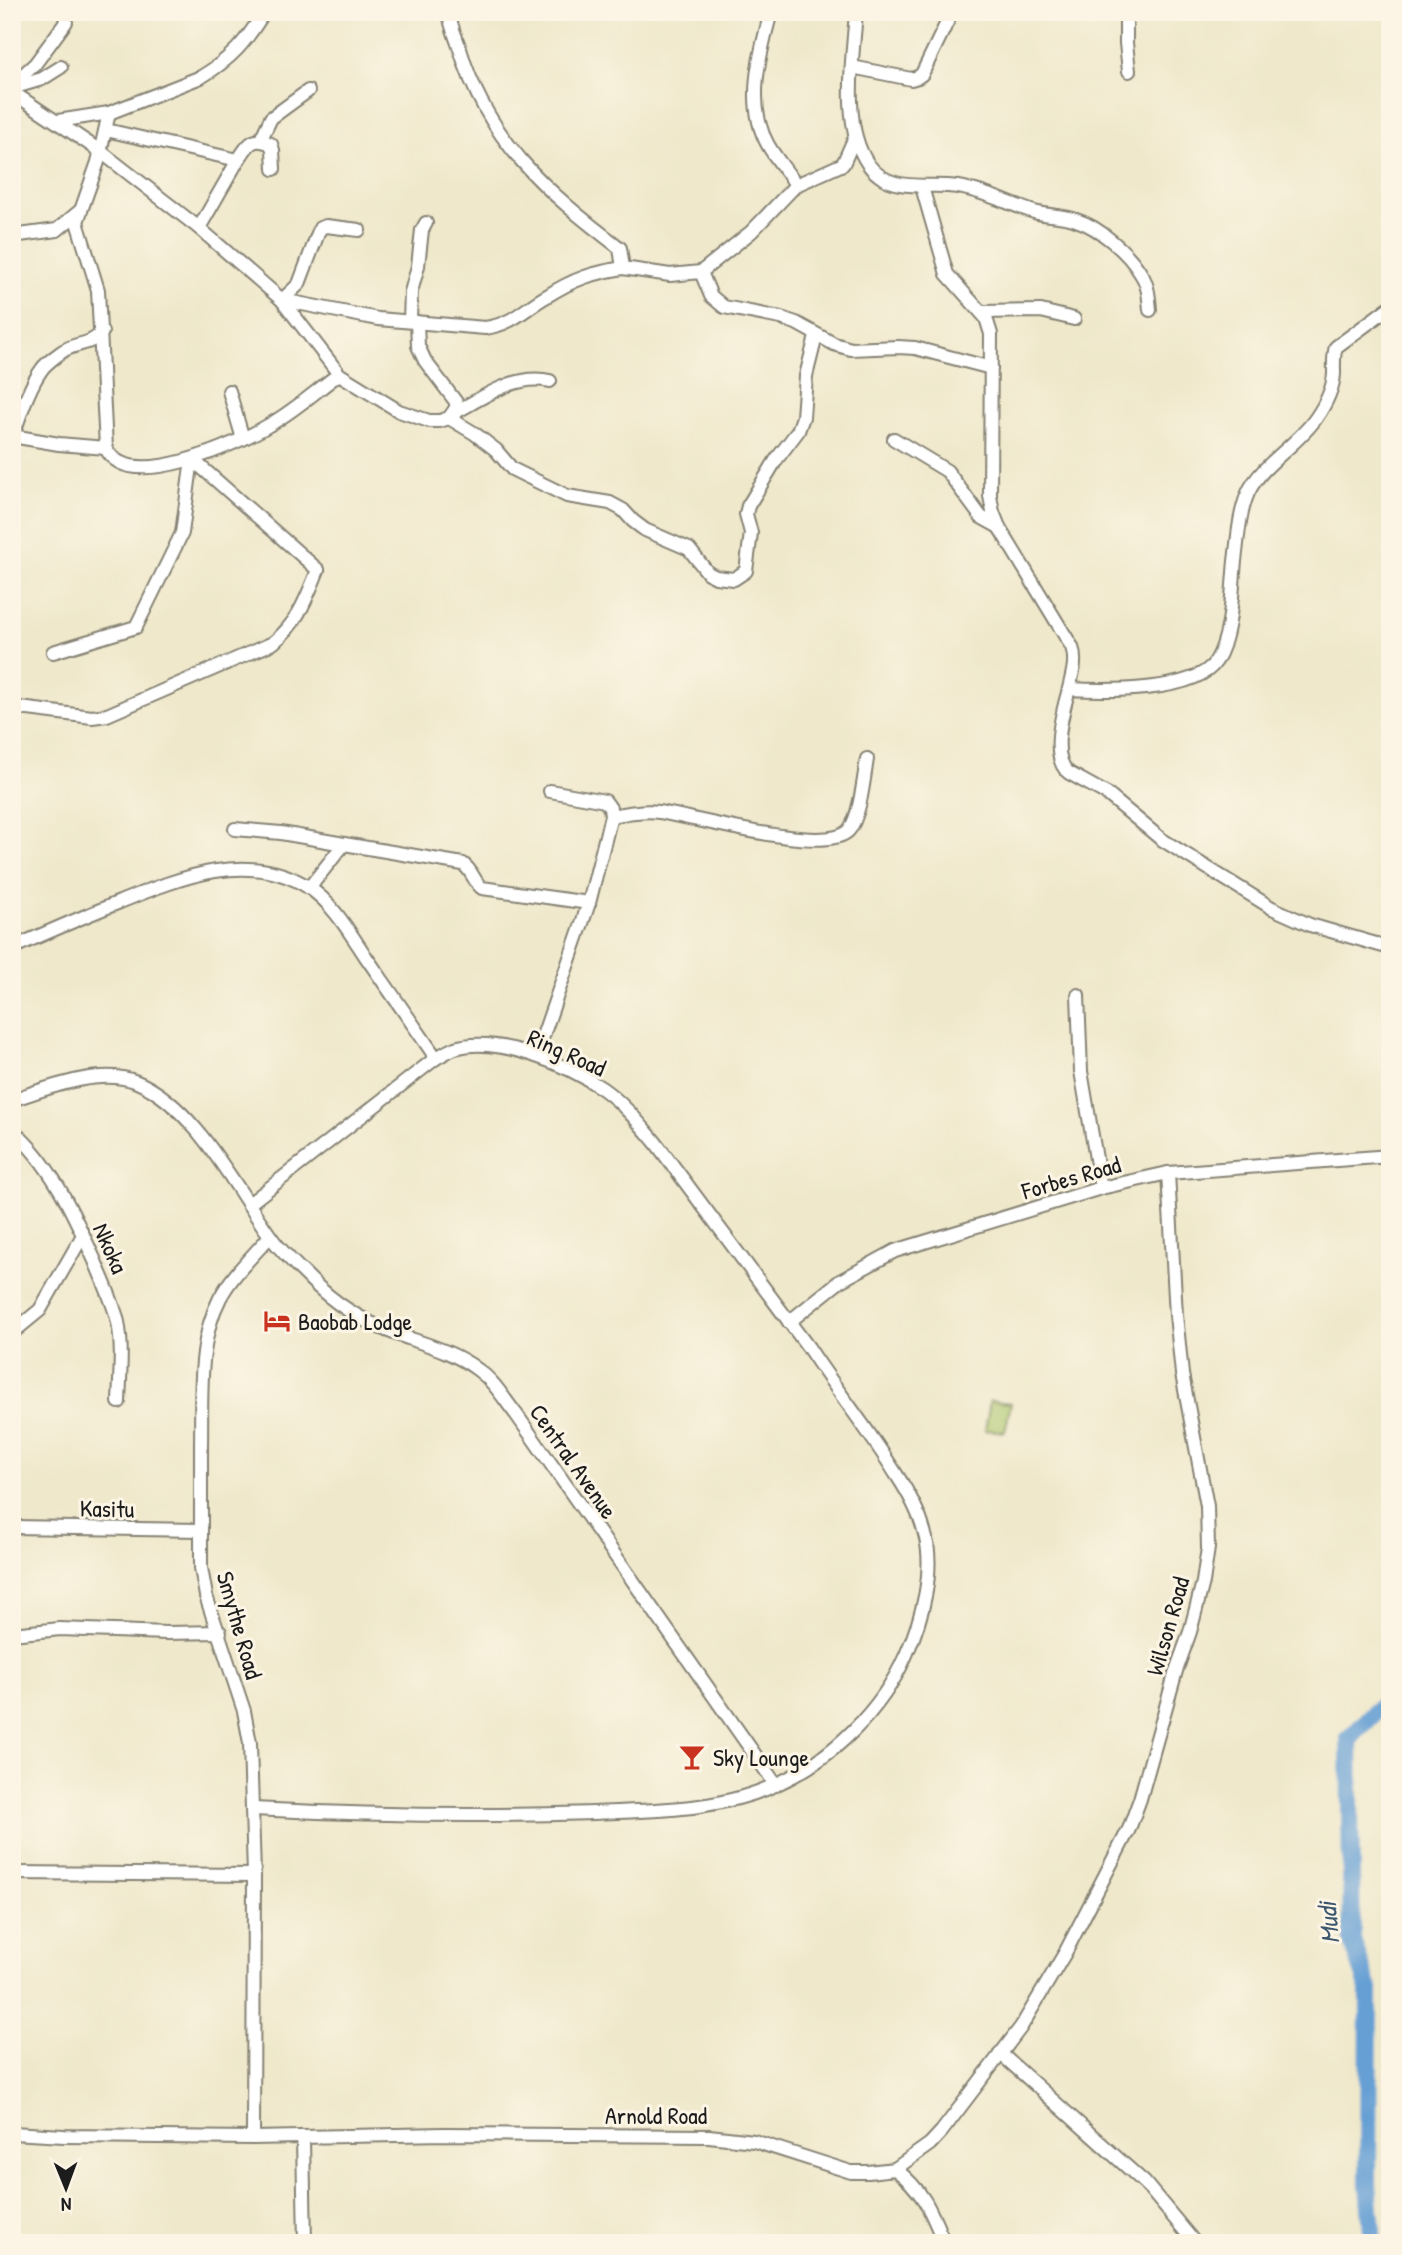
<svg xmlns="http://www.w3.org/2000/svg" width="1402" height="2255" viewBox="0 0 1402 2255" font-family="'Patrick Hand',sans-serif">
<rect width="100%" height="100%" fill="#fcf5e5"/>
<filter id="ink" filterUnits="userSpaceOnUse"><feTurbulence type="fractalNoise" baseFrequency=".0143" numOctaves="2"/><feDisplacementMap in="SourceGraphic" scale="14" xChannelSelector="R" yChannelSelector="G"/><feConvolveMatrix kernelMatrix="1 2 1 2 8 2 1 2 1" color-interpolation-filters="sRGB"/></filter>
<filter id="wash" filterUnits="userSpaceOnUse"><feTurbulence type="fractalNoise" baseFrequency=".00686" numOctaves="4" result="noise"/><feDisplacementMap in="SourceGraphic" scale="28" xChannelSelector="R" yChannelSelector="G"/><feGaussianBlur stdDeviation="1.57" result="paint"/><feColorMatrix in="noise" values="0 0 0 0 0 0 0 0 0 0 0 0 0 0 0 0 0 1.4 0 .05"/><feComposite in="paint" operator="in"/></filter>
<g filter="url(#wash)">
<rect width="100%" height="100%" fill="#efe8cb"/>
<path fill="#a9c46a" stroke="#627043" stroke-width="2" d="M990,1401l21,2 -6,29 -20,-2z"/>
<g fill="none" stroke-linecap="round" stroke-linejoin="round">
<path stroke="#659fd4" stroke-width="18" d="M1373,2243l-5,-59 1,-195 -17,-49 -3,-201 41,-42"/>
</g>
</g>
<g filter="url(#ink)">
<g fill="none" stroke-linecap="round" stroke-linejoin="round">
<g stroke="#868274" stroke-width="16">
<g id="minor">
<path d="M449,12c1,13 7,25 11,37 27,91 86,143 160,199l3,20 47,7 31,-3 50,-40 45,-47 47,-21 12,-27"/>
<path d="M771,12c-11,41 -26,93 -3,133 8,14 19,26 28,40"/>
<path d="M856,12c-3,45 -15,113 12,152 22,31 59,18 90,23 26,4 51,17 76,25 14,4 29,3 42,8 23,7 53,33 65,54 7,10 8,23 9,36"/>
<path d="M1126,12v31l3,28"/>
<path d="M852,67l59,12 7,-2 4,-3 30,-62"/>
<path d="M12,85l23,-21 31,-42"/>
<path d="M12,88l30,-9 19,-12"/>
<path d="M12,92l88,59 99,77 83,72 57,74 60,37 30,10h11l9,-3 7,-10v-6l-31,-41 -7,-15 -1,-24"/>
<path d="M109,113l92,-36c30,-18 45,-35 63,-65"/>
<path d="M106,130l132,30 -39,68"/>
<path d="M261,139l10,-21 37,-27"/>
<path d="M238,160c10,-14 13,-25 33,-16l2,6 1,19"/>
<path d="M922,187l25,87 39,44 5,16 -1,162 3,16 6,15 73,120c5,14 0,28 -3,42"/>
<path d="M12,236l45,-6 23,-19"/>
<path d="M701,272l10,24 13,11 57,11 15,5 38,21 17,5 47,-2 17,1 76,20"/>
<path d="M282,300l96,19 107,9c29,-4 37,-18 62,-32 27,-17 45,-23 76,-28"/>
<path d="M282,300l17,-16 21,-56 6,-2 33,4"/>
<path d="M1390,307l-54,40c-3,9 -2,17 -2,27 -1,15 -9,31 -18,44 -18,27 -55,46 -68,75 -9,21 -10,45 -13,68 -3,30 -3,74 -19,100 -20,32 -113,30 -147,28 -6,21 -20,69 0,84l38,21 54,45 111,69 38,17 80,23"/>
<path d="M982,312l59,-1 33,8"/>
<path d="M410,321l1,-29 7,-26 4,-36 4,-7"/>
<path d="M229,391l14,48"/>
<path d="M454,413c30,-16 62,-40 96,-32"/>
<path d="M449,418l25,15 22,17 16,19 55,27 43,7 13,7 10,11 12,9 44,19 19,24 8,4 18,2 12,-8 5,-38 -5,-19 2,-8 28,-46 22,-29 5,-14 3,-41 10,-40"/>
<path d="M12,436l47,8 47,4 -8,-158 -21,-68 21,-60 11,-49 -51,8"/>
<path d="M13,436c6,-19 17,-51 29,-67 4,-6 14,-13 21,-18 16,-10 26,-4 39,-19"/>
<path d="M894,439l53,32 34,46 18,10"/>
<path d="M106,448c21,47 133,-5 163,-23 25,-14 47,-34 70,-51"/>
<path d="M53,652l83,-25 46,-94 10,-74"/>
<path d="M12,707l80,10 15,-2 166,-72c25,-20 33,-44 45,-73l-126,-111"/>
<path d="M611,816c16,-3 32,-6 48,-4 34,5 165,43 189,19 12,-12 16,-54 19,-72"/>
<path d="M235,829l46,4 63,11 -35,44"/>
<path d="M344,844l119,20c9,6 11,18 19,24l107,15"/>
<path d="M12,948c36,-16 72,-32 108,-46 59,-24 129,-53 188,-15 25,16 42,46 58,70 23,33 47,67 70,101"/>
<path d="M1078,995l3,76 20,117"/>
<path d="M536,1056l53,-153 22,-87 -1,-8 -5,-7 -55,-10"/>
<path d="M12,1100c35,-12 89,-33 125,-18 57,24 96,102 131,151 11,17 28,32 43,47 23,23 49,40 80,52 29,11 61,18 87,38 16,11 26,29 38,44l260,371"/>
<path d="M12,1130c40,34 62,85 83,131 8,20 18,40 23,61 5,26 2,53 1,80"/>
<path d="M249,1204l187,-146c6,-3 13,-8 19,-10 43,-13 113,17 148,41 21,15 37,35 53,54l152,204c28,43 61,83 88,127 12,18 22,35 28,57 12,38 -2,88 -18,124 -24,55 -74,104 -129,129 -56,27 -122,26 -183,29 -113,4 -227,2 -341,-4"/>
<path d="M789,1322l51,-41 55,-30 206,-63 67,-15 222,-17"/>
<path d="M12,1333l28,-23 43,-75"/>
<path d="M12,1527l189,3"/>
<path d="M12,1634l48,-5 107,4 53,-1"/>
<path d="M12,1873l242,2"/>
<path d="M1000,2053l145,130 50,60"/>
<path d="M12,2133l52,3 189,2 191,-4 265,2 45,5 97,31h17l27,-3 35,-25 12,-13 79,-104 44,-74 64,-124 11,-30 36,-128 14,-39 13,-50 5,-34 -1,-42 -25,-132 -6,-59 -8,-142"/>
<path d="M253,2138l1,-263 -4,-132 -6,-32 -38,-115 -5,-28c0,-41 0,-82 0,-123 1,-48 -4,-103 19,-147 12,-23 33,-42 50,-62"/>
<path d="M303,2139l2,104"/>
<path d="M895,2169c28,21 36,42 49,74"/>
</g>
</g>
<use href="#minor" stroke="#fff" stroke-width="12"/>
</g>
</g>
<defs>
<g id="hotel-bare" transform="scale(2.1)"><path d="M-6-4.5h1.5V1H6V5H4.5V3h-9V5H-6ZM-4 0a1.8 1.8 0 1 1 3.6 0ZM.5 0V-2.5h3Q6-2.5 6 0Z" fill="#c8321e" stroke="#fcf5e5" stroke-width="2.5" paint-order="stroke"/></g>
<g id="bar-bare" transform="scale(2.1)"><path d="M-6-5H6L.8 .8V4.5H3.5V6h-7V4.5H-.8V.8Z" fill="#c8321e" stroke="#fcf5e5" stroke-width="2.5" paint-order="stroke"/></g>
</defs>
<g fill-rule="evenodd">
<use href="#hotel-bare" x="277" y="1321"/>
<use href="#bar-bare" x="692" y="1757"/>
</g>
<g text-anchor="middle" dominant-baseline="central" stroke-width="6" stroke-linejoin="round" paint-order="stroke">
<g font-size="24" fill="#1c1c1c" stroke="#fcf5e5">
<text transform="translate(567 1052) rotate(24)">Ring Road</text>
<text transform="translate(1071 1177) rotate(-16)">Forbes Road</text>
<text transform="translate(111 1248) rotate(66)">Nkoka</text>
<text transform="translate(574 1461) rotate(55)">Central Avenue</text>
<text transform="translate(107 1508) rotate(1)">Kasitu</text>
<text transform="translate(240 1625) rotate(74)">Smythe Road</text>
<text transform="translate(1167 1626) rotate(-74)">Wilson Road</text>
<text x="656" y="2115">Arnold Road</text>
</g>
<g font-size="24" fill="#1c1c1c" stroke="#fcf5e5" text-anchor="start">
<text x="298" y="1321">Baobab Lodge</text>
<text x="713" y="1757">Sky Lounge</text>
</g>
<g font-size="26" font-style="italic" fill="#3d576f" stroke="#fcf5e5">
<text transform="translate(1328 1923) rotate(-95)">Mudi</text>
</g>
</g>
<rect width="1402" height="2255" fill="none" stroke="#fcf5e5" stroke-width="42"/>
<g transform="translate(66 2188) rotate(179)" stroke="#fcf5e5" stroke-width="5" paint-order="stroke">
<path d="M0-5L12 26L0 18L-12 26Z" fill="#1c1c1c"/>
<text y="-10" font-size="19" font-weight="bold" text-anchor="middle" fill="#1c1c1c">N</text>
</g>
</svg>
